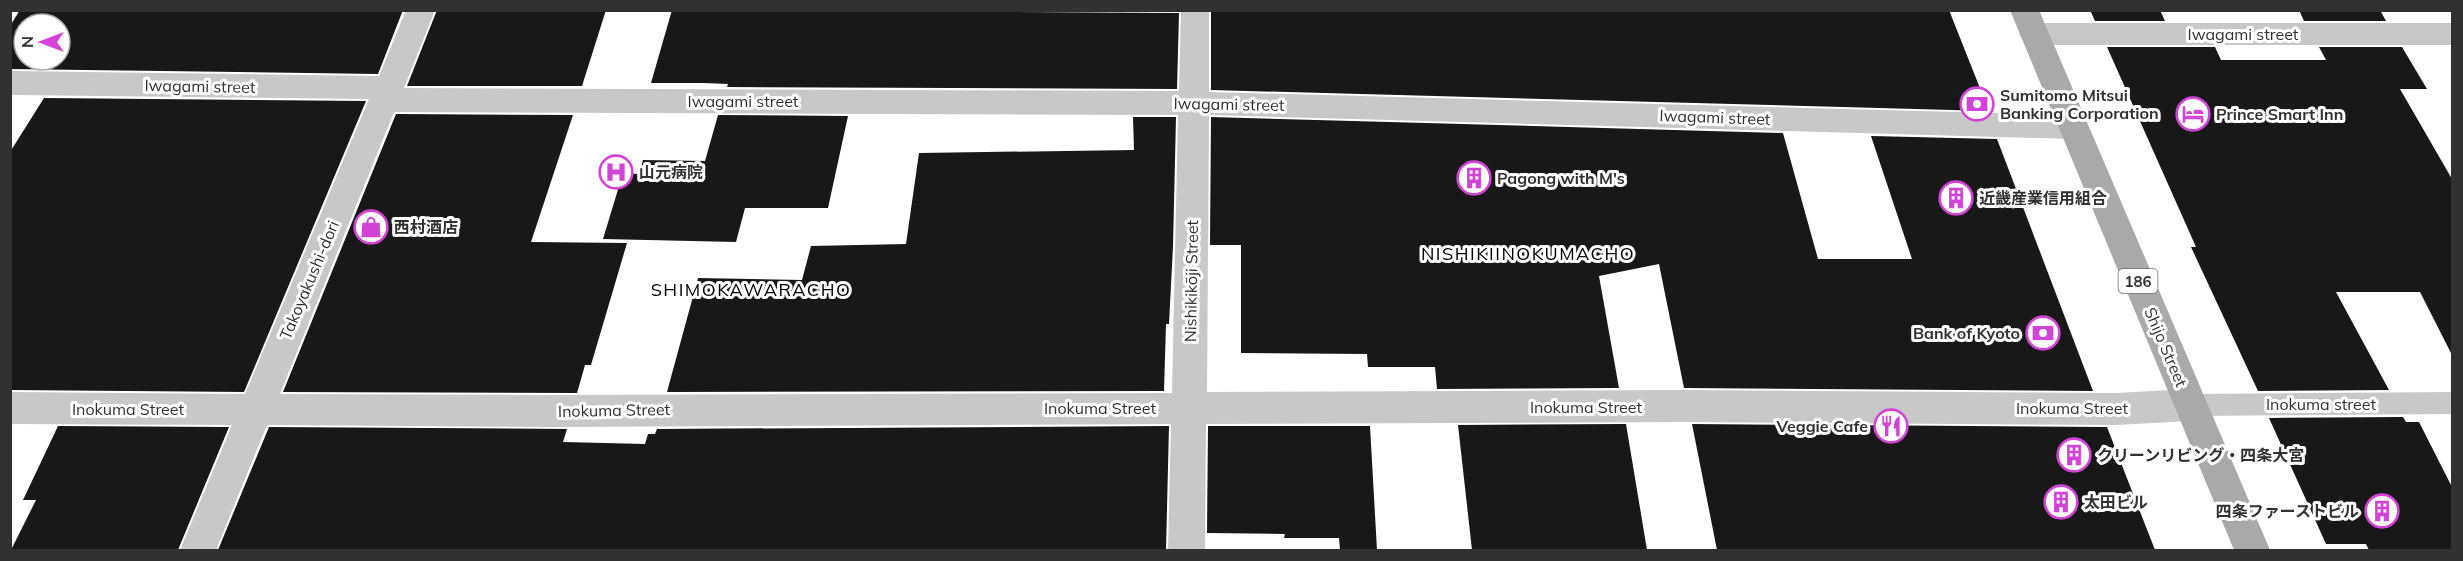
<svg xmlns="http://www.w3.org/2000/svg" width="2463" height="561" viewBox="0 0 2463 561" font-family="Mulish,'Noto Sans JP',sans-serif">
<rect width="100%" height="100%" fill="#fff"/>
<g fill="#181818" fill-rule="evenodd">
<path d="M20,10h383l-25,64 -368,-5v-43zM24,24h36v36h-36z"/>
<path d="M437,10h169l-24,76h-175z"/>
<path d="M672,10l507,3 -2,76 -450,-2 1,-3 -24,-1h-53z"/>
<path d="M1211,10h738l40,101 -778,-21z"/>
<path d="M2090,10h70l5,11h-70z"/>
<path d="M2299,10h81l6,11h-82z"/>
<path d="M2107,47h108l6,13h105l-7,-13h83l25,42h-27l52,90v176l-32,-63h-84l53,98 -131,1 -67,-144h5z"/>
<path d="M44,98l322,3 -122,291 -234,-2v-238z"/>
<path d="M396,114l177,1 -42,127 96,1 -36,122h-6l-8,28 -294,-1z"/>
<path d="M718,115l130,1 -20,92h-83l-9,34 -133,-3 20,-66 16,1 4,-14 62,1z"/>
<path d="M1133,117h43l-3,129 -4,78h-3l-2,67 -497,1 31,-114 104,2 9,-34 95,-2 13,-91 215,-3z"/>
<path d="M1211,117l572,16 35,126h94l-41,-123 126,3 96,252 -409,-3 -25,-124 -60,12 20,112 -182,1 -2,-22h-67l-1,-13 -126,-1v-108h-31z"/>
<path d="M2403,417l3,5h13l33,65v63h-83l-3,-6h-40l-57,-126z"/>
<path d="M1626,424l21,126h-175l-14,-125z"/>
<path d="M1692,424l415,3 48,123h-438z"/>
<path d="M58,426l171,1 -51,123h-167l25,-50h-13z"/>
<path d="M1169,426l-3,124 -500,-1 -1,1h-447l51,-123 298,2 -4,13 82,2 3,-10h7l2,-5z"/>
<path d="M1208,426h162l7,124h-37l-1,-12h-55l1,-4 -78,-1z"/>
</g>
<g fill="none" stroke-linecap="round" stroke-linejoin="round">
<path fill="#c8c8c8" fill-rule="evenodd" d="M2452,392v22l-262,2 -8,-3 -4,-8 4,-8 8,-3z"/>
<g fill="#c8c8c8" fill-rule="evenodd">
<path d="M406,10h29l-31,78 775,3 2,-81h28v82l864,23 11,3 4,9 -4,9 -11,3 -864,-24 -2,277 477,-2 432,3 74,-4 12,5 5,11 -5,11 -12,5 -74,4 -432,-3 -478,2 -1,126h-37l3,-126 -623,3 -281,-2 -51,125h-36l52,-125 -222,-1v-32l235,2 124,-295 -359,-4v-24l369,5zM394,112l784,3 -6,278 -624,2 -268,-1z"/>
<path d="M2034,23h418v22h-418l-10,-3 -5,-8 5,-8z"/>
</g>
<path fill="#a9a9a9" fill-rule="evenodd" d="M2010,10h29l231,540h-36z"/>
</g>
<defs>
<g id="bank-ring" transform="scale(1.725)"><circle r="9.5" fill="#fff" stroke="#d343d7" stroke-width="1.5"/><path d="M-6-4H6V4H-6ZM0-2.3a2.3 2.3 0 1 0 0 4.6a2.3 2.3 0 1 0 0-4.6Z" fill="#d343d7"/></g>
<g id="hotel-ring" transform="scale(1.725)"><circle r="9.5" fill="#fff" stroke="#d343d7" stroke-width="1.5"/><path d="M-6-4.5h1.5V1H6V5H4.5V3h-9V5H-6ZM-4 0a1.8 1.8 0 1 1 3.6 0ZM.5 0V-2.5h3Q6-2.5 6 0Z" fill="#d343d7"/></g>
<g id="hospital-ring" transform="scale(1.725)"><circle r="9.5" fill="#fff" stroke="#d343d7" stroke-width="1.5"/><path d="M-5-5h3v3.5h4V-5h3V5h-3V1.5h-4V5h-3Z" fill="#d343d7"/></g>
<g id="building-ring" transform="scale(1.725)"><circle r="9.5" fill="#fff" stroke="#d343d7" stroke-width="1.5"/><path d="M-4-6H4V6H1V3H-1V6H-4ZM-2.5-4.3h1.7v1.8h-1.7ZM.8-4.3h1.7v1.8H.8ZM-2.5-1h1.7V.8h-1.7ZM.8-1h1.7V.8H.8Z" fill="#d343d7"/></g>
<g id="shop-ring" transform="scale(1.725)"><circle r="9.5" fill="#fff" stroke="#d343d7" stroke-width="1.5"/><path d="M-5-2.5h2.3a2.7 3.5 0 0 1 5.4 0H5L5.5 6h-11ZM-1.5-2.5h3a1.5 2.3 0 0 0-3 0Z" fill="#d343d7"/></g>
<g id="restaurant-ring" transform="scale(1.725)"><circle r="9.5" fill="#fff" stroke="#d343d7" stroke-width="1.5"/><path d="M-5-6h1v4h1v-4h1v4h1v-4h1v5L-1.5 .5V6h-2V.5L-5-1ZM5-6V6H3V1.5H1.5Q1.5-4 5-6Z" fill="#d343d7"/></g>
</defs>
<g fill-rule="evenodd">
<use href="#bank-ring" x="1977" y="104"/>
<use href="#hotel-ring" x="2193" y="114"/>
<use href="#hospital-ring" x="616" y="172"/>
<use href="#building-ring" x="1474" y="178"/>
<use href="#building-ring" x="1956" y="198"/>
<use href="#shop-ring" x="371" y="227"/>
<use href="#bank-ring" x="2043" y="333"/>
<use href="#restaurant-ring" x="1891" y="426"/>
<use href="#building-ring" x="2074" y="455"/>
<use href="#building-ring" x="2061" y="502"/>
<use href="#building-ring" x="2382" y="511"/>
</g>
<g text-anchor="middle" dominant-baseline="central" stroke-width="6" stroke-linejoin="round" paint-order="stroke">
<rect fill="#fff" stroke="#6f6f6f" stroke-width="1.5" x="2118.5" y="269" width="39" height="24" rx="4.5"/>
<g font-size="15" font-weight="bold" fill="#313131">
<text x="2138" y="281">186</text>
</g>
<g font-size="16" fill="#313131" stroke="#fff">
<text x="2243" y="34">Iwagami street</text>
<text transform="translate(200 86) rotate(1)">Iwagami street</text>
<text x="743" y="101">Iwagami street</text>
<text transform="translate(1229 104) rotate(1)">Iwagami street</text>
<text transform="translate(1715 117) rotate(2)">Iwagami street</text>
<text transform="translate(309 280) rotate(-67)">Takoyakushi-dori</text>
<text transform="translate(1191 281) rotate(-89)">Nishikikōji Street</text>
<text transform="translate(2166 347) rotate(67)">Shijo Street</text>
<text x="2321" y="404">Inokuma street</text>
<text x="1586" y="407">Inokuma Street</text>
<text x="1100" y="408">Inokuma Street</text>
<text x="2072" y="408">Inokuma Street</text>
<text x="128" y="409">Inokuma Street</text>
<text transform="translate(614 410) rotate(-1)">Inokuma Street</text>
</g>
<g font-size="16" font-weight="bold" fill="#313131" stroke="#fff" text-anchor="start">
<text x="2000" y="95">Sumitomo Mitsui<tspan x="2000" dy="18">Banking Corporation</tspan></text>
<text x="2216" y="114">Prince Smart Inn</text>
<text x="639" y="172">山元病院</text>
<text x="1497" y="178">Pagong with M's</text>
<text x="1979" y="198">近畿産業信用組合</text>
<text x="394" y="227">西村酒店</text>
<text x="2020" y="333" text-anchor="end">Bank of Kyoto</text>
<text x="1868" y="426" text-anchor="end">Veggie Cafe</text>
<text x="2097" y="455">クリーンリビング・四条大宮</text>
<text x="2084" y="502">太田ビル</text>
<text x="2359" y="511" text-anchor="end">四条ファーストビル</text>
</g>
<g font-size="18" letter-spacing="1.5" fill="#000" stroke="#fff">
<text x="1528" y="253">NISHIKIINOKUMACHO</text>
<text x="751" y="289">SHIMOKAWARACHO</text>
</g>
</g>
<rect width="2463" height="561" fill="none" stroke="#313131" stroke-width="24"/>
<g transform="translate(42 42) rotate(270)"><circle r="28" fill="#ffffff" stroke="#adadad" stroke-width="1.5"/>
<path d="M0-4.5L10 22L0 15L-10 22Z" fill="#d343d7"/>
<text y="-9" font-size="16" font-weight="bold" text-anchor="middle" fill="#313131">N</text>
</g>
</svg>
